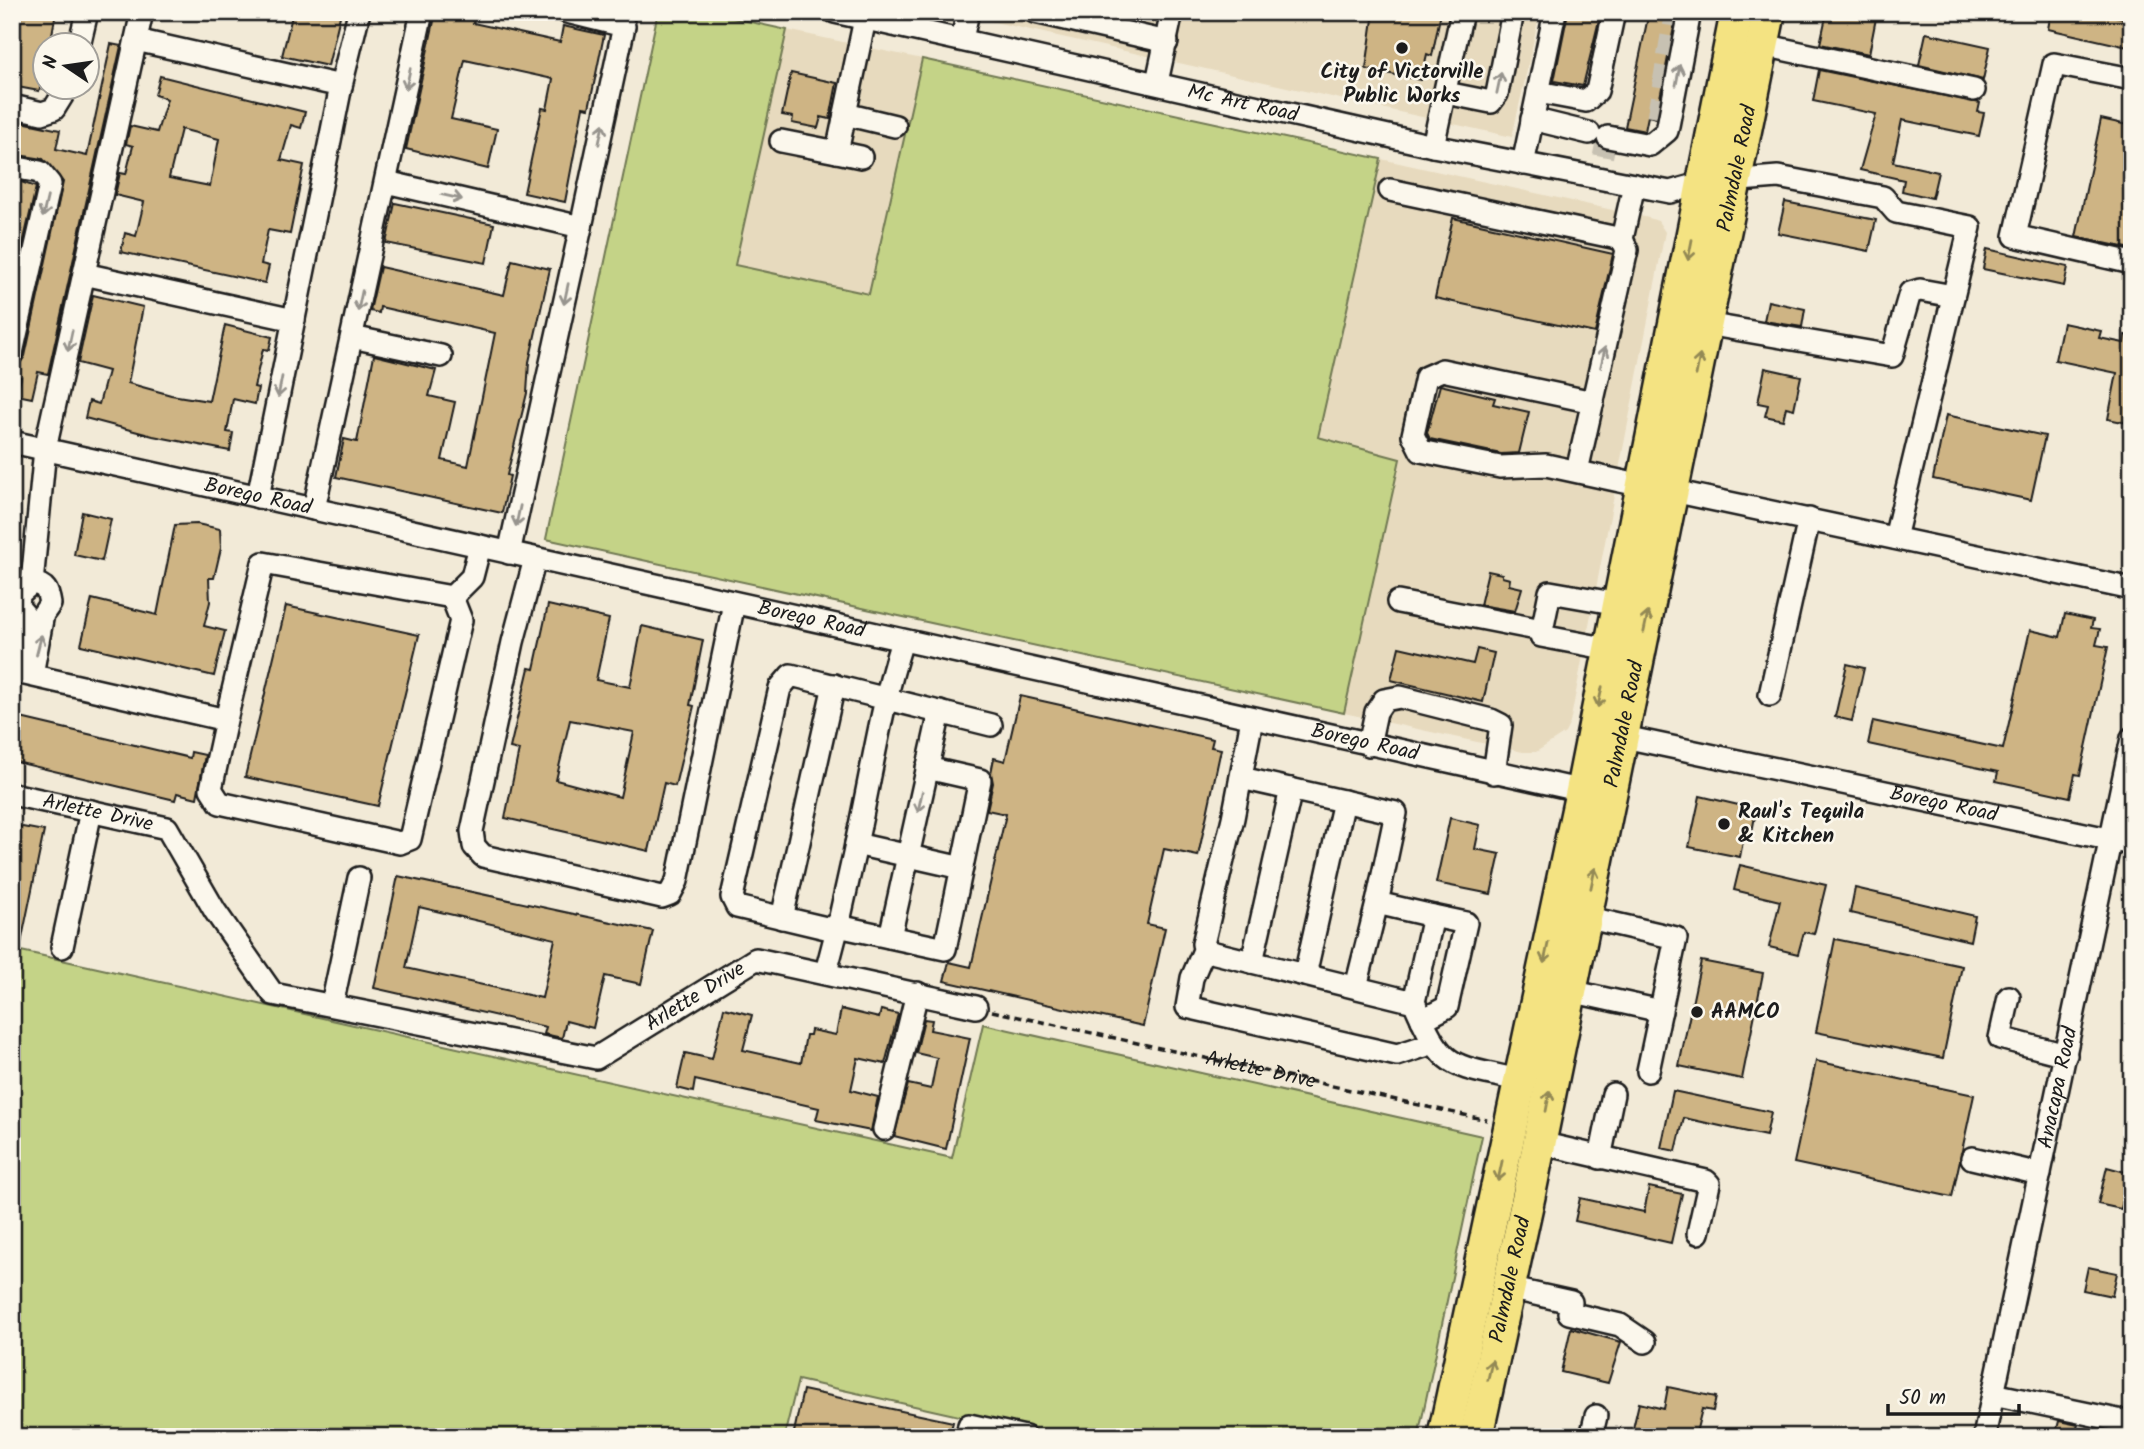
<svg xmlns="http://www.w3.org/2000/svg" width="2144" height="1449" viewBox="0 0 2144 1449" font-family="Kalam,sans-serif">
<rect width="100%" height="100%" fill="#f2ead7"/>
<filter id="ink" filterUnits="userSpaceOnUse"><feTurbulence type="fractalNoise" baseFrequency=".0143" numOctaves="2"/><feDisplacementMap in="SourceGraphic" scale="14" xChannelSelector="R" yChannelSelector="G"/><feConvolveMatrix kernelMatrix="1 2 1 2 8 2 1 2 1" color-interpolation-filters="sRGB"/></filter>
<g filter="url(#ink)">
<g fill="#e7dabe">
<path d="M949,12h591l-28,125z"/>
<path d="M787,30l135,29 -52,235 -135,-29z"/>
<path d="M1381,159l268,59 9,3 7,11 -95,491 -5,10 -29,19h-13l-179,-39 56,-254 -82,-21z"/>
</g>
<g fill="#c4d387" stroke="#707852" stroke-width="2">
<path d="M658,12h48l81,18 -52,235 134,29 53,-235 459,100 -63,278 82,22 -56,254 -798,-174z"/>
<path d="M12,949l940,209 31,-134 499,112 -64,301h-365l-255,-57 -14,57h-772z"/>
</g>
<g fill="#ceb484" stroke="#1c1c1c" stroke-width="2" fill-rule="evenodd">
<path d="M12,12h44l-6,34h-4v43l-6,-1 -1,3 -27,-5z"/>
<path d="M293,12h48l-13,54 -46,-10z"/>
<path d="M436,12l39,4 -2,7 87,19 3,-16 41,9 -15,73 -6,-1 -18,95 -41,-9 18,-85 5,1 6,-30 -88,-19 -14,59 46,10 -9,40 -82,-20z"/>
<path d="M1374,12h67l-9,44 -5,-2 -6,26 -55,-11z"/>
<path d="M1568,12h33l-18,74 -29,-5z"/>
<path d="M1649,12h28l-21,106 -8,-2 -3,15 -20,-4z"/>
<path d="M1827,12l49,6 -7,36 -49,-10z"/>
<path d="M2051,12h46l35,8v28l-84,-19z"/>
<path d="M1926,33l64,14 -7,33 -64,-15z"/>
<path d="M111,44l10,2 -73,328 -10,-2 -6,26 -15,-3 4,-18 -9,-1v-10l9,-4 4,-6 38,-174 -20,-23 -31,-5v-34l48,10 -4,19 31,7z"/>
<path d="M1819,70l161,33 -2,9 6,1 -5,23 -77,-16 -9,42 45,10 -6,26 -30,-7 2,-11 -44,-10 16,-56 -63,-13z"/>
<path d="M791,73l46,10 -7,36 -9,-2 -3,11 -26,-5 1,-6 -11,-2z"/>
<path d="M160,76l145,36 -4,16 -10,-3 -10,35 23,5 -14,69 -22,-4 -7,34 8,2 -4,17 -144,-31 4,-19 11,3 8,-34 -29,-7 5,-22 6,1 7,-28 -7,-2 4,-18 27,6 10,-33 -12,-4zM181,129l38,10 -9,47 -41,-8z"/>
<path d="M2101,119l31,7v123l-56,-12z"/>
<path d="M18,181l18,6 -24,105v-86z"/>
<path d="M1785,202l91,18 -7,31 -91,-18z"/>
<path d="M395,203l99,21 -8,39 -100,-20z"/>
<path d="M1453,218l160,36 -18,79 -160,-35z"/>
<path d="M1987,249l81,18 -4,19 -81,-17z"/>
<path d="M512,260l38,9 -21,93 -2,31 -20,82 3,1 -8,37 -166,-36 8,-38 13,3 17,-87 62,15 -7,26 26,6 -13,58 26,6 27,-133 -115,-26 -1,6 -9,-2 10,-44 124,28z"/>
<path d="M93,295l50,12 -15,76 43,12 38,6 16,-76 47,12 -3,13 -6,-1 -9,38 4,1 -3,16 -22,-5 -6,33 6,1 -3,18 -77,-15 -68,-18 4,-17 10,3 9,-33 -30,-8z"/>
<path d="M1768,301l37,8 -3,18 -38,-6z"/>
<path d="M2063,323l38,8 -2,7 25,5 1,-8 7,1v88l-24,-5 9,-46 -62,-13z"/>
<path d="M1765,368l36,8 -7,33 -8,-2 -3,13 -18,-4 3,-11 -10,-2z"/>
<path d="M1440,385l55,13 -2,6 36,8 -10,41 -18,1 -71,-15 -3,-6z"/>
<path d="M1946,415l99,21 -14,64 -98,-21z"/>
<path d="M82,512l29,7 -9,42 -28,-6z"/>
<path d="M197,524l23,5 1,19 -7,30h-5l1,24 -6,24 21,5 -11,45 -133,-31 11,-46 65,16 18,-90z"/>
<path d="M1488,571l14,3v3l8,2 -1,6 13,3 -7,23 -35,-6z"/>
<path d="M548,605l61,14 -13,61 34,7 12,-61 61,14 -13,65 4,1 -19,80 -11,-3 -15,68 -144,-33 14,-68 -9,-2 19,-80 5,1zM570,720l64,12 -14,65 -64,-17z"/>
<path d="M286,606l133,29 -41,171 -133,-29z"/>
<path d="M2065,614l28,6 -2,8 9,1 -4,16 12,2 -28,128 -5,-1 -5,23 -74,-16 2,-9 -130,-28 5,-23 130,28 27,-119 30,7z"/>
<path d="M1399,647l74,17 4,-15 17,4 -11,49 -92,-22z"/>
<path d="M1847,664l17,4 -12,53 -17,-4z"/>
<path d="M1020,696l193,43 -2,8 10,2 -23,107 -34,-7 -17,75 18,4 -22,98 -199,-45 5,-19 22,5 35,-153 -19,-4 6,-27 -2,-10 3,-15 11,3z"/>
<path d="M12,716l178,42 1,-6 14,3 -8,43 -20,-5 -2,7 -163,-39z"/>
<path d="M1700,796l47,11 -2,7 10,2 -3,16 -7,-1 -5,26 -51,-10z"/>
<path d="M1450,818l30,7 -5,24 25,5 -9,40 -55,-11z"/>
<path d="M17,826l27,5 -25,122 -7,-1v-103z"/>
<path d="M1740,865l86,20 -12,49 -10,-2 -6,22 -29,-7 11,-46 -46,-11z"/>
<path d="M398,876l255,55 -12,53 -36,-8 -12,52 -27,-7 -4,17 -18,-4 2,-7 -172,-39zM419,907l136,32 -13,59 -136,-30z"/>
<path d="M1855,888l120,28 -5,25 -120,-28z"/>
<path d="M1835,939l127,27 -19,92 -127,-26z"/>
<path d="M1701,961l62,12 -21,106 -63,-13z"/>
<path d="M724,1008l28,7 -9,35 58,13 5,-28h4l1,-5 25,5 5,-26 38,9 2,-8 17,4 -13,50 -27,-6 -7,32 27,7 -7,34 -55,-11 3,-12 -124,-28 -2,12 -16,-4 8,-35 27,6z"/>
<path d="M924,1019l8,1 -2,10 40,8 -24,111 -52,-13 14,-52 23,5 6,-31 -21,-5z"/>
<path d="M1816,1061l158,34 -22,102 -158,-34z"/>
<path d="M1673,1091l98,21 -5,24 -82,-18 -8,33 -15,-3z"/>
<path d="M2107,1167l22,6 -8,36 -23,-5z"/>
<path d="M1649,1187l33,7 -11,49 -96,-22 5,-23 64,14z"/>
<path d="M2088,1267l29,6 -5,23 -29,-6z"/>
<path d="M1571,1328l50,14 -13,41 -47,-11z"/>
<path d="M1668,1387l48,10 -3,14 -11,-2 -7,28h-64l8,-34 25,6z"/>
<path d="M803,1390l150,32 -4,15h-156z"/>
<path d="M2059,1421l19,4 -4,12h-19z"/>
</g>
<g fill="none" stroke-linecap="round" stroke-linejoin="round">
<g stroke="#c7c1b2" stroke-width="21" stroke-dasharray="21 10" stroke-linecap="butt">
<path d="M1657,118l18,-106"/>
<path d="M1595,144l20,4"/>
</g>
<g stroke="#1c1c1c" stroke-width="26">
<g id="minor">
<path id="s2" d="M835,12l598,134 237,46 33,-9 75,-6 105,20 13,15 74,15 -75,311"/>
<path d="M1035,12l132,30"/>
<path d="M962,39l6,-27"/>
<path d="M136,40l205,46 18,-74"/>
<path d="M1763,45l211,45"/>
<path d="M79,46l8,-34"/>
<path d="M2132,79l-78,-15 -39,172 117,27"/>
<path d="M1157,82l15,-70"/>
<path d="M1538,92l48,9 11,-10 17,-79"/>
<path d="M1446,93l45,9 6,-8 16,-82"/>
<path d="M12,106l30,7 12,-4 13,-21"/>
<path d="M845,114l50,12"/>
<path d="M1532,119l57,14"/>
<path d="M1608,137l42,8 17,-14 23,-119"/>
<path d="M781,141l56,11 28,-133"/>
<path d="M1433,146l29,-134"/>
<path d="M837,152l24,5"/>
<path d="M1523,164l32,-152"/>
<path d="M12,167l28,5 10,12 -38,169"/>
<path d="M386,182l195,45 43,-201 -57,-14"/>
<path d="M1390,190l232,49"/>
<path d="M84,274l210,46"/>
<path d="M1706,324l186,32 18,-63 10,-3 33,6"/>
<path d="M352,337l89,19"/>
<path d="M1593,402l-151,-32 -16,7 -13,58 8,16 79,16 46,-2 97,21"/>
<path id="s3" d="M12,442l1580,351"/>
<path d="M1577,471l50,-221 -5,-11 12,-54"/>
<path d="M1673,491l459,98"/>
<path d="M258,497l83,-411"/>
<path d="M314,509l108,-497"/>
<path d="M509,553l72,-326"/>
<path d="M535,559l-22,83 -41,189 2,15 9,10 179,41 8,-3 7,-13 57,-278"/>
<path d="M32,583l13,-134 97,-437"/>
<path d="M452,597l20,-20 8,-31"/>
<path d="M1398,602l144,28"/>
<path d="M902,641c-21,65 -31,136 -46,203l-2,10 -16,72 -12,2 -89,-21 -5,-10 48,-209 11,-13 200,50"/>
<path d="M1610,649l-69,-13 9,-44 69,12"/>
<path d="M12,671l214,49 37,-157 189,34 9,23 -51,219 -10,4 -180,-40 -9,-14 15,-69"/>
<path d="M16,672l10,-56 -8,-9 1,-13 13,-11c14,2 16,8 18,21l-7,10 -11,61"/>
<path d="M1770,695l39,-176"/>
<path d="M1252,719l-19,99 -30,126 4,7 207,51c31,70 34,62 105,78"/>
<path id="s4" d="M1610,734l522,110"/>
<path d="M1369,745l7,-33 8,-12 16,-3 91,23 10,5 -7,48"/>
<path d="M1241,778l155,35 -19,90 56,13 -19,86"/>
<path id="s5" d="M12,794l155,34 48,83 58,83 323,64 160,-99 220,48"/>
<path d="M856,844l106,24"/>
<path d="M1585,917l91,21 -28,133"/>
<path d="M782,918l52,-233"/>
<path d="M890,937l50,-225"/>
<path d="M62,947l29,-136"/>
<path d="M1205,948l-13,30 -5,29 210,48 37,-12"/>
<path d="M1252,962l39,-173"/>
<path d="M826,972l12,-46 107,23 35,-169 -53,-12"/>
<path d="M1305,975l39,-174"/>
<path d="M1356,987l21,-84"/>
<path d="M1570,991l91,20"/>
<path d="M2009,997l-9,41 66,17"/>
<path d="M332,1005l27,-127"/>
<path d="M1422,1020l25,-13 19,-84 -33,-7"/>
<path d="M884,1129l33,-136"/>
<path d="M1540,1143l166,38 3,3 -11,49"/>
<path d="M1600,1158l13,-64"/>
<path d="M1972,1158l68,16"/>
<path d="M1508,1288l63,14 -2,11 51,12 25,17"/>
<path d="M1993,1394l139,29"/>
<path d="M967,1437l2,-12 56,12"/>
<path d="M1591,1437l5,-21"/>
<path id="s6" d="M1984,1437l148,-699"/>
</g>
</g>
<g stroke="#1c1c1c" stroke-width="37">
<g id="highway">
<path d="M1444,1437l138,-646 155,-779"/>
<path id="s7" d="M1476,1437l53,-243 240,-1182"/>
</g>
</g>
<path stroke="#1c1c1c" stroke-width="3.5" stroke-dasharray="7 5" stroke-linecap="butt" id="s1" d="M992,1011l495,109"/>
<use href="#minor" stroke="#fbf7ec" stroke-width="21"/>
<use href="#highway" stroke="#f4e382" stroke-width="32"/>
</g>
<defs><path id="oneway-shaft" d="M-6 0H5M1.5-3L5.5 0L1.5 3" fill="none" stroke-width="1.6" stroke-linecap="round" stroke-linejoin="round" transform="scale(1.75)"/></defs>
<g stroke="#97948e">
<use href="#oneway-shaft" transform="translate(1678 75) rotate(-79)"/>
<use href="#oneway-shaft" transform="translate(408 79) rotate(102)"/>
<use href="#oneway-shaft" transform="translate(1499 83) rotate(-78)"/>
<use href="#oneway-shaft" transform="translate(601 134) rotate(-78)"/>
<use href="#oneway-shaft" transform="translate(452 197) rotate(13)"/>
<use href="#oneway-shaft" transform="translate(45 207) rotate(103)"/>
<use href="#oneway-shaft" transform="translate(566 294) rotate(102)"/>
<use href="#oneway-shaft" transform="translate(360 301) rotate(102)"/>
<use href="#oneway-shaft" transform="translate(70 341) rotate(102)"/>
<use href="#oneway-shaft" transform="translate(1603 357) rotate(-77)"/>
<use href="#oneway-shaft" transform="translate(280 387) rotate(101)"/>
<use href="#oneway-shaft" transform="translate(518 516) rotate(102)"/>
<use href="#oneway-shaft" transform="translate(39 645) rotate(-76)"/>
<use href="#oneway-shaft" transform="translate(920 802) rotate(102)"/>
</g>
<g stroke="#938954">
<use href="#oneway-shaft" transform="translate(1690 250) rotate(101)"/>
<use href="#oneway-shaft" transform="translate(1698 365) rotate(-79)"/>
<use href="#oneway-shaft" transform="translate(1646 622) rotate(-78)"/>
<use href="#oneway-shaft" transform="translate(1600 697) rotate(102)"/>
<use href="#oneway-shaft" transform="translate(1593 878) rotate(-78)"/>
<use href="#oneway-shaft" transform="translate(1546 953) rotate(102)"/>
<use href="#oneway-shaft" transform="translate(1548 1101) rotate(-79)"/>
<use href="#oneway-shaft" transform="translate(1500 1171) rotate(102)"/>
<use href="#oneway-shaft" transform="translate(1490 1370) rotate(-78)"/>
</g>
</g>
<g fill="#1c1c1c" stroke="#fbf7ec" stroke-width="2.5">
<circle cx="1402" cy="48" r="7"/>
<circle cx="1724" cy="824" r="7"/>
<circle cx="1697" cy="1012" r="7"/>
</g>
<g text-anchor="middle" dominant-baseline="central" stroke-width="5" stroke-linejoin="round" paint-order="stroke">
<g font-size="21" font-weight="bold" fill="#1c1c1c" stroke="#fbf7ec" text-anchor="start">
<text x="1402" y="72" text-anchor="middle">City of Victorville<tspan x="1402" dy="24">Public Works</tspan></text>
<text x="1738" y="812">Raul's Tequila<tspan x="1738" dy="24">&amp; Kitchen</tspan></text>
<text x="1711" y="1012">AAMCO</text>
</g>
<g font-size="21" fill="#1c1c1c" stroke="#fbf7ec">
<text stroke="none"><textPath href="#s2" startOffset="418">Mc Art Road</textPath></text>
<text stroke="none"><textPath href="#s7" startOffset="1295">Palmdale Road</textPath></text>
<text stroke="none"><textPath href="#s3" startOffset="252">Borego Road</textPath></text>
<text stroke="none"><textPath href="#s3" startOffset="819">Borego Road</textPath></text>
<text stroke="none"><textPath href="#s7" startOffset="728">Palmdale Road</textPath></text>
<text stroke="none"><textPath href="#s3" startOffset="1386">Borego Road</textPath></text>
<text stroke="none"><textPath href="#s4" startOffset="341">Borego Road</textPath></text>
<text stroke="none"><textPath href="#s5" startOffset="88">Arlette Drive</textPath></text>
<text stroke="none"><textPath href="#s5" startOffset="802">Arlette Drive</textPath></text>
<text stroke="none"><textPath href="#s1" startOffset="275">Arlette Drive</textPath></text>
<text stroke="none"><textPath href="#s6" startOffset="357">Anacapa Road</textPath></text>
<text stroke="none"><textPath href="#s7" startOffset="161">Palmdale Road</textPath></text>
</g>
</g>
<rect width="2144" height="1449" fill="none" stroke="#fbf7ec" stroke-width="42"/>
<rect x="21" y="21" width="2102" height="1407" fill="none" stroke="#1c1c1c" stroke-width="2.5" filter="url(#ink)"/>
<g transform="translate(66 66) rotate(283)"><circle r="33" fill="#fbf7ec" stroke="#a29f99" stroke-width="2"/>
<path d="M0-5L12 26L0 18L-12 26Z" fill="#1c1c1c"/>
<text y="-10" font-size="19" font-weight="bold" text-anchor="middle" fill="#1c1c1c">N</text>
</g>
<path d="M1888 1404v10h131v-10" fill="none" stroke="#1c1c1c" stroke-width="3.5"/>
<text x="1899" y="1404" font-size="21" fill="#1c1c1c" stroke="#fbf7ec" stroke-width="5" paint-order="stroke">50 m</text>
</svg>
